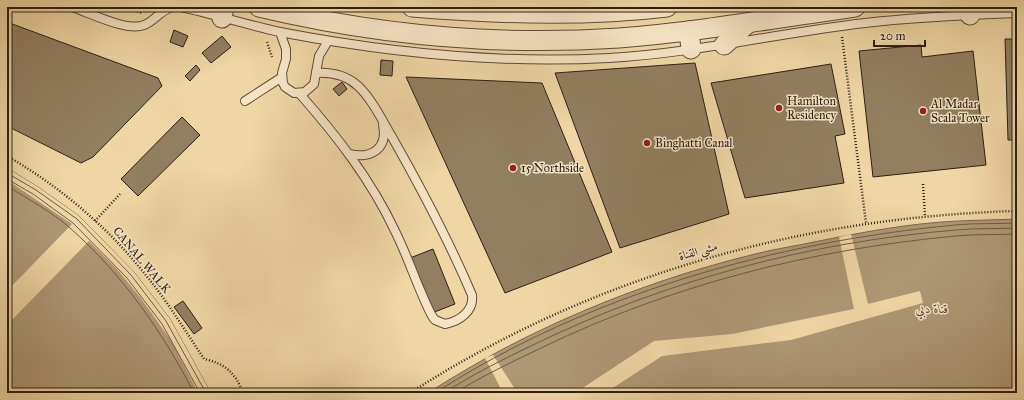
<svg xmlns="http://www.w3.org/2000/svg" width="1024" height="400" viewBox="0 0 1024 400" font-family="'IM FELL Great Primer',Amiri,serif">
<rect width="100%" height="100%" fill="#f0d6a5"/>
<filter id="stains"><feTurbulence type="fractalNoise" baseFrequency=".005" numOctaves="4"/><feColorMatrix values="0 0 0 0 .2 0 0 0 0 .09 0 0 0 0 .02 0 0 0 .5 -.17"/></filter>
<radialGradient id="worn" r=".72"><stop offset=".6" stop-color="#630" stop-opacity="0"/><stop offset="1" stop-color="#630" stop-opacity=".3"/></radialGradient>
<g fill="#ad9874" stroke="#79684e">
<path d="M7,168l31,19 41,29 55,56 36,47 41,74h-204z"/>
<path d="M1017,219v174h-589c97,-63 210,-110 323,-138 22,-6 45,-9 68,-14 45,-9 92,-18 139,-20 19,-1 39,-1 59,-2z"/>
</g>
<g fill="#f0d6a5">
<path d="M7,168l31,19 41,29 55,56 36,47 41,74h-13l-26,-51 -32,-45 -24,-29 -27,-27 -82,84v-34l65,-67 -65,-44z"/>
<path d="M851,234l17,70 52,-13 3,12 -132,37 -129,16 -57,37h-30l79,-52 78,-7 122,-25 -15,-72z"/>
<path d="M493,355l22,34 2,4h-14l-18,-35z"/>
</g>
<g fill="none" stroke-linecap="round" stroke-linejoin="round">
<g stroke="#6c5c45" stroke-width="1">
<path d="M7,173l29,17 41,29 54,56 35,46 40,72"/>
<path d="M7,179l26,15 40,29 54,55 35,46 38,69"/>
<path d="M7,186c21,13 45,26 63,42 53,47 92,103 124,165"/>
<path d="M435,393c153,-99 340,-151 520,-168 21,-2 42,-1 62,-2"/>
<path d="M444,393c29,-19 60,-34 91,-49 132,-64 275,-102 421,-114 20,-2 41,-1 61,-2"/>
<path d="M455,393c27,-17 57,-31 86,-45 130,-63 272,-99 415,-112 20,-2 41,-1 61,-2"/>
</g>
</g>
<g fill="#917f60" stroke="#2a2016">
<path d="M7,22l151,56 4,8 -69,71 -12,6 -74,-37z"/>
<path d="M174,30l14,6 -5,11 -13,-5z"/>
<path d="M222,36l9,11 -20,16 -9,-10z"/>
<path d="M1005,39h12v101h-9z"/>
<path d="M921,45l1,12 51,-6 13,114 -113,12 -14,-126z"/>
<path d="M381,60l12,1 -1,15 -12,-1z"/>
<path d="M695,63l34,151 -109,34 -65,-175z"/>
<path d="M831,64l14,70 -10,2 9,47 -99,15 -34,-115z"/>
<path d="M196,65l4,5 -10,11 -5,-5z"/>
<path d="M406,77l136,6 70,169 -107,41z"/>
<path d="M342,82l5,7 -8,7 -6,-7z"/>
<path d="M182,117l18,18 -62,61 -17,-17z"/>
<path d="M433,249l22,55 -23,9 -22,-55z"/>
<path d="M183,301l19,27 -8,6 -20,-27z"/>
</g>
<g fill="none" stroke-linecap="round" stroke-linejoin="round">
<g stroke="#5c4e3a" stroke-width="10">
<g id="service">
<path d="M72,7c18,6 55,25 72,18 11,-4 16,-15 29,-18"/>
<path d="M181,7c33,7 66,18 99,25 109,21 218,32 329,26 86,-5 170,-25 256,-35 50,-6 101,-8 152,-10"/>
<path d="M280,32l6,17v10l-4,14 1,10 2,4 9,6 11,-1 9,-8 5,-28 9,-15"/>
<path d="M299,93c38,43 72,87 96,138 14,28 23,58 37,85l3,4 10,4c15,-3 29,-13 27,-29 -23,-54 -51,-107 -80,-158 -10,-17 -20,-38 -34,-51 -12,-11 -26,-14 -42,-13"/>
<path d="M245,101l37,-24"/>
<path d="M349,154c22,5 39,-5 34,-29"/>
</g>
</g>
<g stroke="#5c4e3a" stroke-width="21">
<g id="tertiary">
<path d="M259,7c117,28 240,39 360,31 79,-6 158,-20 236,-31"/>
<path d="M412,7c84,7 171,10 255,0"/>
<path d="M970,15l1,-8"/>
<path d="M222,18l2,-11"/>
<path d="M689,31l2,18"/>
<path d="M724,45l24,-22"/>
</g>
</g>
<g stroke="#2a2016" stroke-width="2.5" stroke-dasharray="1 2" stroke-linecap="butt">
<path d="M123,7l19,6"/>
<path d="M842,37l24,186"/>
<path d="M267,42l5,15"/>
<path d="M7,156c54,31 103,73 142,123 20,25 37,53 55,80 20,4 32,14 39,34"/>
<path d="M923,184l2,32"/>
<path d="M95,221l25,-27"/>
<path d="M410,393c182,-117 391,-176 607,-182"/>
</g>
<use href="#service" stroke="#f5e4c4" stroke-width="8"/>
<use href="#tertiary" stroke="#f5e4c4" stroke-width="19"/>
</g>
<g fill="#8f2418" stroke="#f5e4c4" stroke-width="1.5">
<circle cx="779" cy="108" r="4"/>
<circle cx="923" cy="111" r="4"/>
<circle cx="647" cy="143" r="4"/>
<circle cx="513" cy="168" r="4"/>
</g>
<g text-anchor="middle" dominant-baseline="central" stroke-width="3" stroke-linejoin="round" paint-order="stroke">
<g font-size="12" fill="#2a2016" stroke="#f5e4c4" text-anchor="start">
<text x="787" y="101">Hamilton<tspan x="787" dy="14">Residency</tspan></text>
<text x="931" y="104">Al Madar<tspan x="931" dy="14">Scala Tower</tspan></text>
<text x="655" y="143">Binghatti Canal</text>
<text x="521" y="168">15 Northside</text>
</g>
<g font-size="12" fill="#2a2016" stroke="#f5e4c4">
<text transform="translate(698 251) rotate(-16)">مشي القناة</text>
<text transform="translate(142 260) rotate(50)">CANAL WALK</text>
</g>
<g font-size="13" font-style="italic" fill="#584a37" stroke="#f5e4c4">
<text x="932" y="309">قناة دبي</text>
</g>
</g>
<rect width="1024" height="400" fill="none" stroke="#f0d6a5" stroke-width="24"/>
<rect x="8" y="8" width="1008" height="384" fill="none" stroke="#2a2016" stroke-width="2"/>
<rect x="12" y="12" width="1000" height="376" fill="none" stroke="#2a2016"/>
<path d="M874 40v6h51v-6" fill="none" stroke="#2a2016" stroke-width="2"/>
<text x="880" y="40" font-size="12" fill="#2a2016" stroke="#f5e4c4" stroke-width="3" paint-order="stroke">20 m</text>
<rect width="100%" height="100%" filter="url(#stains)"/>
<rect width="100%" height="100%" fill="url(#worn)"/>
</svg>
